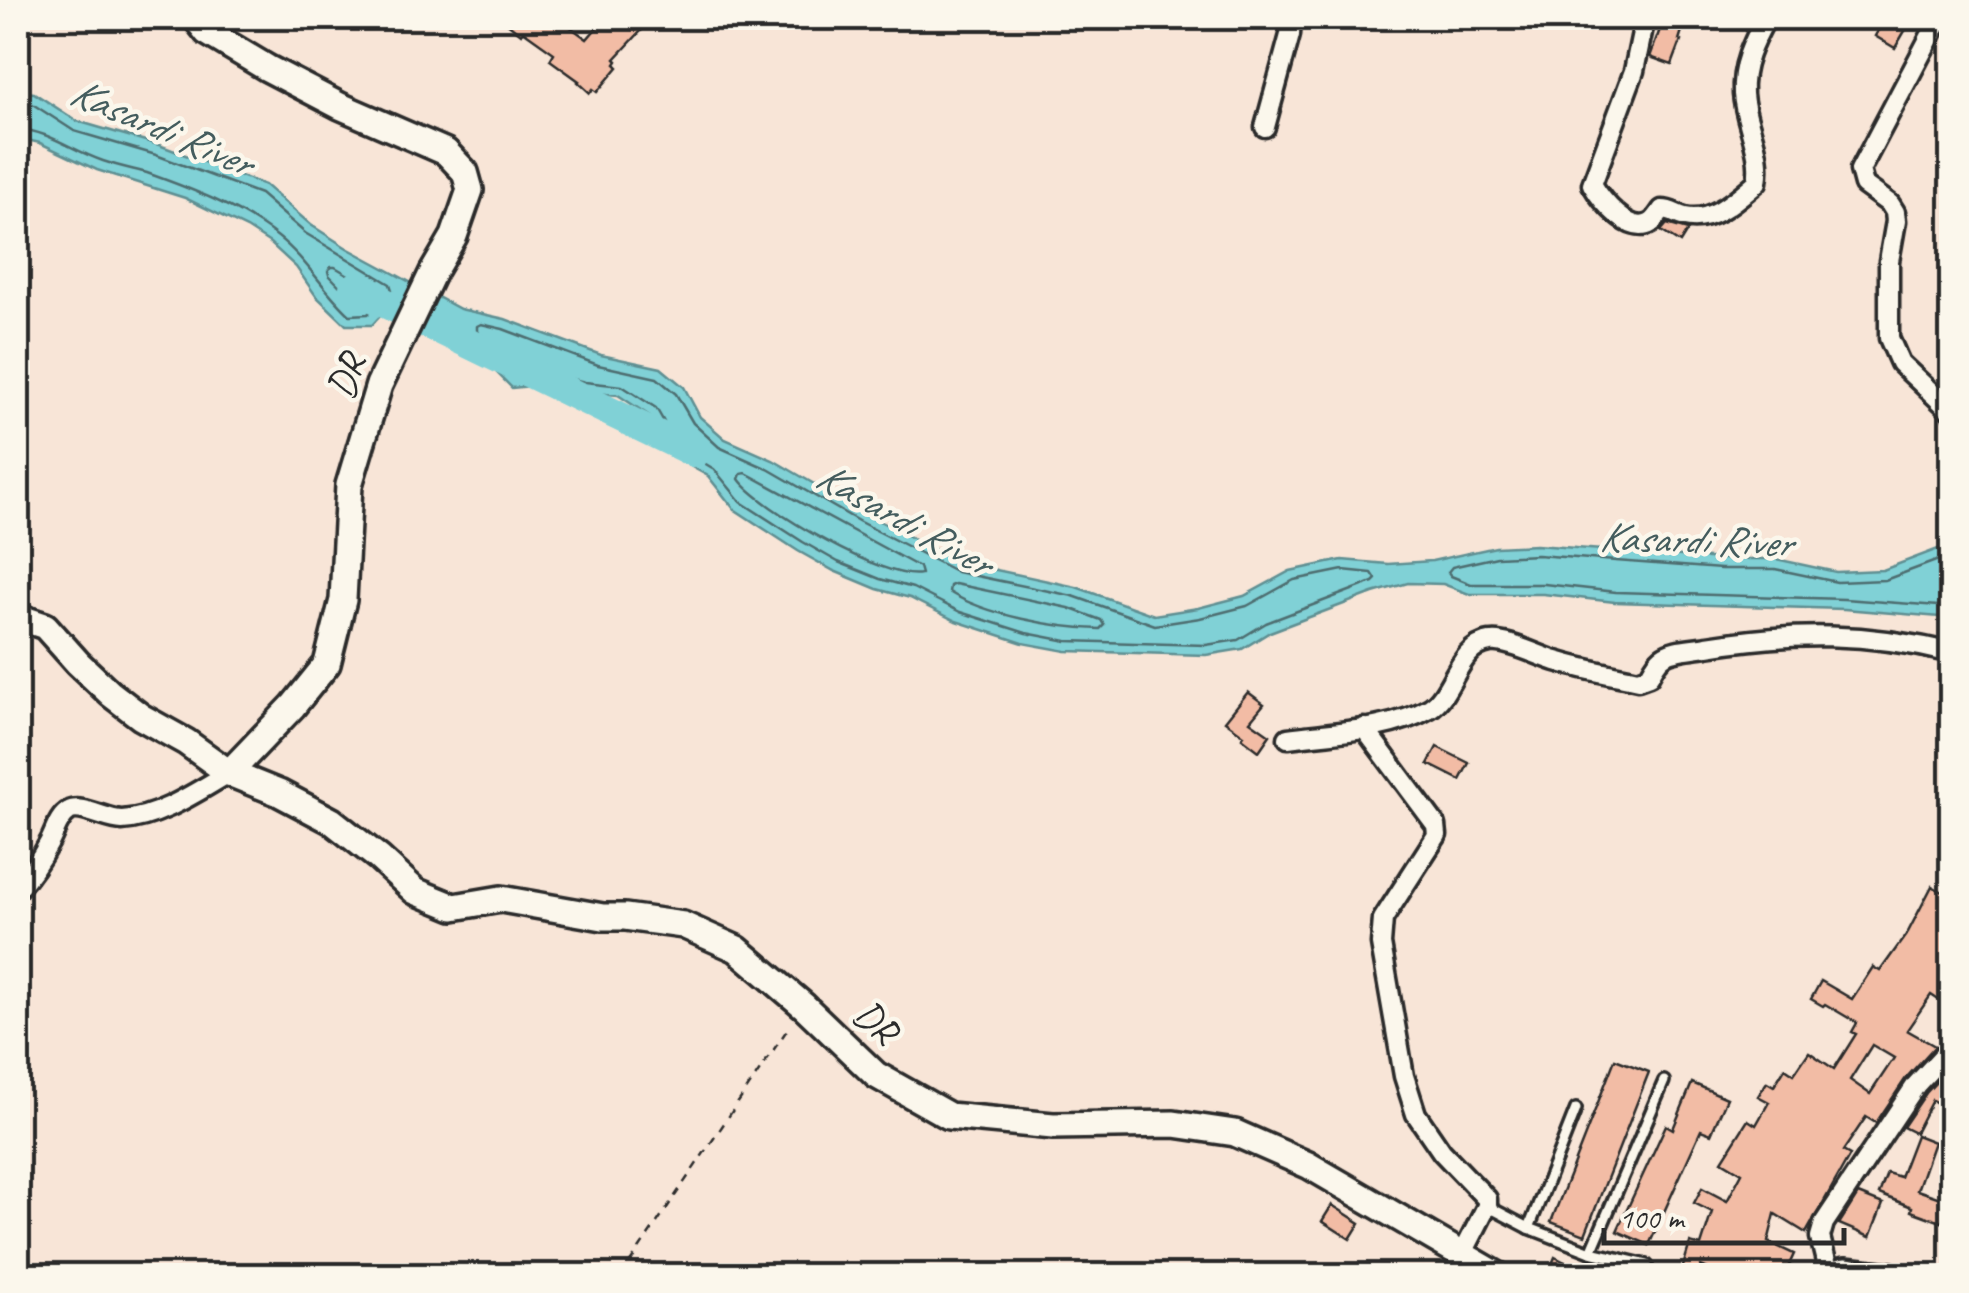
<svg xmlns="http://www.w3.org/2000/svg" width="1969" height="1293" viewBox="0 0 1969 1293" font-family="Caveat,sans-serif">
<rect width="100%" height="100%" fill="#f8e5d7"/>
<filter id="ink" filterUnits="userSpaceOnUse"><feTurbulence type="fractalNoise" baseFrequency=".01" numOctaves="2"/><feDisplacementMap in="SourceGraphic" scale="20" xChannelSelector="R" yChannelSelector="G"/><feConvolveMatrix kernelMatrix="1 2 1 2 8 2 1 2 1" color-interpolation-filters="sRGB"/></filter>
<g filter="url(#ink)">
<path fill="#80d1d6" stroke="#5e8f92" stroke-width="2.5" d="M18,91l16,2 43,28 82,24 106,40 46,40 36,23 113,61 45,10 96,36 60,13 23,19 16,30 25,22 48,21 91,53 95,49 117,25 78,28 44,-7 46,-12 46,-25 52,-11 46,4 44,-3 64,-14 40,-2 186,14h54l60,13 47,-2 68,-26v70l-11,3 -96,-8 -229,-7 -72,-8h-74l-26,-10 -35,-1 -35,10 -103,39 -28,17 -36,6 -140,-4 -43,-8 -67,-22 -46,-23 -33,-9 -43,-18 -36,-20 -64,-42 -26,-33 -36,-20 -15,-22 -7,-18 -32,-21 -34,-3 -33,-8 -39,4 -20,-20 -24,-32 -20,-9 -20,-4 -34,-22 -22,24h-26l-30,-29 -20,-29 -26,-24 -23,-15 -62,-30 -88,-28 -57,-27 -22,-5z"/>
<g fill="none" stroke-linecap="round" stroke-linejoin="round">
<g stroke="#4d6d6f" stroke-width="2.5">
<path d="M18,101l13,2 43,28 82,24 104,39 45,39 85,51 2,6 -24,24 -18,1c-27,-25 -44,-56 -72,-78 -36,-29 -89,-49 -131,-64 -15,-4 -30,-7 -44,-12 -30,-10 -54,-30 -85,-32"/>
<path d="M331,267h4l34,20 1,6 -8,9h-7l-26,-27 -1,-4z"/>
<path d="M481,324l22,5 95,36 59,13 19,16 17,29 26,24 49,22 92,53 97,50 116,24 82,29 45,-7 47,-12 47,-26 49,-10 29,3 4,6 -3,3 -107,41 -28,17 -32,5 -139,-4 -41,-8 -66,-21 -47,-24 -33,-9 -42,-17 -35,-20 -62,-40 -27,-33 -35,-21 -23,-40 -34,-22 -37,-4 -33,-8 -37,3 -15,-16 -23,-30v-5z"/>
<path d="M746,473l173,94 2,7c-34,8 -162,-66 -182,-95l2,-5z"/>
<path d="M1952,555l-67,25 -48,2 -62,-13h-54l-184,-14 -40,2 -45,10 -4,5 3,4 20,8h73l72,8 228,7 95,7 13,-1"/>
<path d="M955,584l114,24 32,12 3,5 -4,4c-44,-1 -114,-14 -151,-37l1,-6z"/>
</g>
<path stroke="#80d1d6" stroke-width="30" d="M354,288l341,165"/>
</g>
<g fill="#f2bca5" stroke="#2b2b2b" stroke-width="2.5" fill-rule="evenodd">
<path d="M501,18h57l29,21 18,-21h48l-38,41 2,2 -2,3 3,3 -21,25 -4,-3 -3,4 -12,-11 1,-1 -29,-21 4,-7 -31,-22 -2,3z"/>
<path d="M1664,18h22l-7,22 2,1 -9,24 -22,-8z"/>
<path d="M1885,18h13l11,6 -14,24 -20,-12z"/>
<path d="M1667,224l21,6 -8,13 -19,-12z"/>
<path d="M1248,692l16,12 -14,17 20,14 -11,16 -17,-13 2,-3 -19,-14z"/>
<path d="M1437,747l32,16 -9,17 -32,-16z"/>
<path d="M1932,886l20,11v112l-21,-14 -24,35 28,16 -29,32 -30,45 -10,-6 -23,34 7,4 -44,78 -31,-19 -7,28 26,12 -5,11 22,11h-86l-24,-10 -2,9 -17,-5 8,-27 11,3 11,-34 -18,-9 8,-15 25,13 15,-28 -20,-12 26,-41 8,5 13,-23 -11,-6 9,-14 7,4 11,-18 9,6 15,-22 25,17 22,-35 -4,-2 5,-9 -32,-19 -2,2 -12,-7 10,-18 31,18 21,-32 7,4 28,-39zM1872,1045l22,13 -24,36 -20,-14z"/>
<path d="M1615,1059l34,13 -64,163 -34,-13z"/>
<path d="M1952,1065v47l-20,-12 -17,33 -12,-6 23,-34z"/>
<path d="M1692,1083l35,15 -16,36 -10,-4 -52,115 -32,-14 49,-106 7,4z"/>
<path d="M1916,1135l18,7 -17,48 35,12v24l-41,-15 1,-4 -33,-13 8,-21 13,4z"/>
<path d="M1858,1194l25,10 -13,33 -31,-13z"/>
<path d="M1332,1205l28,18 -10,16 -28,-18z"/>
<path d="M1555,1257l12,6 -6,13h-14z"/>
</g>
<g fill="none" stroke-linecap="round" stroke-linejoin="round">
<g stroke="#2b2b2b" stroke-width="16">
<g id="service">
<path d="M1487,1206l42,22 62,24 56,13"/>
<path d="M1529,1228l47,-119"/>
<path d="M1591,1252l73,-171"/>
</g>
</g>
<g stroke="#2b2b2b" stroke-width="25">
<g id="minor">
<path d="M1645,18l-11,53 -42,113c9,16 38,52 59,39 3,-2 9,-10 11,-13 10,0 14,5 23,7 27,7 54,-20 72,-35 6,-31 -12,-58 -14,-88 -2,-28 10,-52 23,-76"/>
<path d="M1940,18l-80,152 4,15 26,19 5,8 1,9 -7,40v77l11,25 52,49"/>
<path d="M1265,127l25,-92 1,-17"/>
<path d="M1364,728l72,97 1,10 -54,84 -2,25 23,132 12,38 26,38 45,47v7l-25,49"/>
<path d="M1288,738c44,-6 103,-7 142,-30 24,-15 28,-62 60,-66 16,-3 49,14 66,19 26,8 54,13 82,19l11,-4c4,-7 7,-14 13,-19 11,-9 31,-8 45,-11 86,-14 160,-14 245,7"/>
<path d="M18,888c12,-13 22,-28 31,-45 6,-10 9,-26 20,-32 11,-7 38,9 53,9 37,-2 76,-29 107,-47"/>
<path d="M1829,1274l-9,-37 4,-14 92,-138 36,-39"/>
</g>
</g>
<g stroke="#2b2b2b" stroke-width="32">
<g id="secondary">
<path d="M196,18l11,14 60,36 73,38 106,46 19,20 5,18 -16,46 -21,36 -54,113 -30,100 -6,115 -16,64 -34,42 -64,67"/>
<path d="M18,617l27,9 33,37 33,31 30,23 45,25 43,31 50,20 53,28 47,37 36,33 39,16 47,-8 102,18h22l58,8 54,24 67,57 72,69 73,41 104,10 121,-2 61,9 73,32 191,111"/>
<path d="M1827,1276l18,-5 45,5"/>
</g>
</g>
<path stroke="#2b2b2b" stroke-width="2.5" stroke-dasharray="8 8" stroke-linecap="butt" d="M621,1276l170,-252"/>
<use href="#service" stroke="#fbf7ec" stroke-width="9"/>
<use href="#minor" stroke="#fbf7ec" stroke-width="18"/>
<use href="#secondary" stroke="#fbf7ec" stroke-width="25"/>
</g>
</g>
<g text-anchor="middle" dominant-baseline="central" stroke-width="9" stroke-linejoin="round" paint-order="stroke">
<g font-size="40" fill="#2b2b2b" stroke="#fbf7ec">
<text transform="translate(346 376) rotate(-69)">DR</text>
<text transform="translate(876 1022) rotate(43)">DR</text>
</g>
<g font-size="42" font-style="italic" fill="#445d5e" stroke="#fbf7ec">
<text transform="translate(161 127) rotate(23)">Kasardi River</text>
<text transform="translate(904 519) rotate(29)">Kasardi River</text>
<text transform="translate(1695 540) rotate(2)">Kasardi River</text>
</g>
</g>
<rect width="1969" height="1293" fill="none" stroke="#fbf7ec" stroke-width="60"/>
<rect x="30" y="30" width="1909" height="1233" fill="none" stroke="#2b2b2b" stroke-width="4" filter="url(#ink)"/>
<path d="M1604 1228v15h240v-15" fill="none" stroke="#2b2b2b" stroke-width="5"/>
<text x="1619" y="1228" font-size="30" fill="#2b2b2b" stroke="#fbf7ec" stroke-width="8" paint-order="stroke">100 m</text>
</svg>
